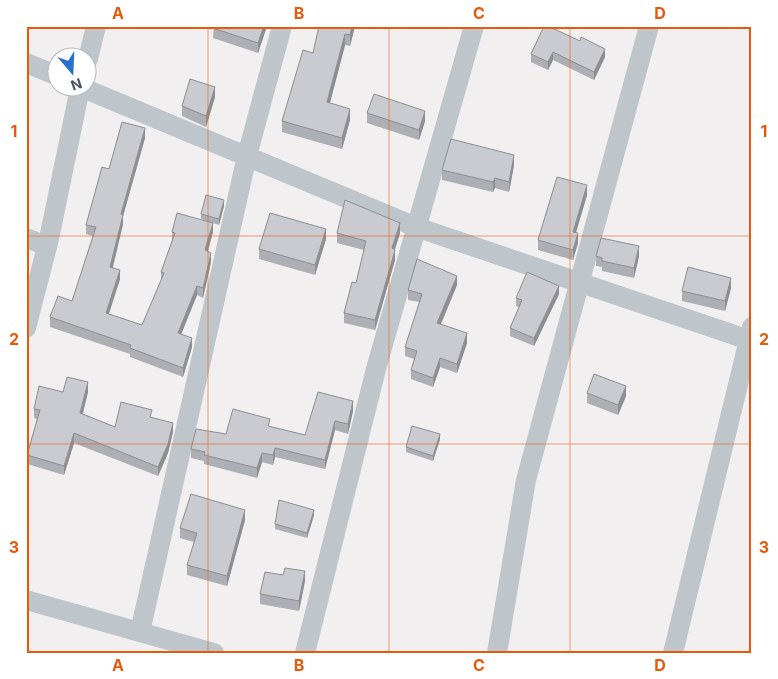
<svg xmlns="http://www.w3.org/2000/svg" width="778" height="679" viewBox="0 0 778 679" font-family="Inter,sans-serif">
<rect width="100%" height="100%" fill="#f1efef"/>
<g fill="none" stroke-linecap="round" stroke-linejoin="round">
<g stroke="#bec6cc" stroke-width="20">
<path d="M88,59l8,-33"/>
<path d="M26,63l32,13"/>
<path d="M83,88l333,139 336,114"/>
<path d="M26,238l21,8"/>
<path d="M26,328l23,-89 31,-151"/>
<path d="M26,600l188,53"/>
<path d="M140,632l107,-476 35,-130"/>
<path d="M305,653l71,-284 98,-343"/>
<path d="M497,653l29,-173 123,-454"/>
<path d="M673,653l79,-326"/>
</g>
</g>
<g fill="#adafb4">
<path d="M214,26h53l-9,27 -45,-15z"/>
<path d="M355,26l-5,20 -5,-1 -15,58 20,17 -8,29 -60,-17v-11l31,-68z"/>
<path d="M544,26l61,31 -11,23 -41,-20 -5,10 -17,-8v-8z"/>
<path d="M215,97l-9,30 -24,-11v-10z"/>
<path d="M367,113l58,8 -6,19 -52,-17z"/>
<path d="M145,138l-22,78v8l-10,44 7,11 -11,35 33,11 19,-44v-9l11,-30v-10h41l-5,19 3,11 -8,36 -6,-3 -16,39 11,13 -9,30 -53,-20v-3l-80,-27v-10l22,-16 21,-65 -7,-2v-9l23,-56z"/>
<path d="M514,165l-5,27 -14,-4 -2,4 -51,-12v-10z"/>
<path d="M587,195l-11,38 2,10 -5,17 -35,-10v-10z"/>
<path d="M224,206l-5,19 -18,-6v-5z"/>
<path d="M337,233h63l-6,17 1,10 -20,70 -31,-7v-10l12,-30 8,-33 -27,-7z"/>
<path d="M326,239l-11,36 -56,-16v-10z"/>
<path d="M596,256h43l-5,22 -32,-7v-4l-6,-1z"/>
<path d="M457,285l-16,39 26,19 -10,30 -17,-6 -7,20 -22,-8v-9l3,-11 -9,-3v-9l15,-45 -12,-2v-10z"/>
<path d="M731,288l-6,23 -43,-10v-10z"/>
<path d="M559,294l-25,52 -24,-10v-8l9,-21 -3,-1v-8z"/>
<path d="M63,392h25l-5,22 32,13 37,-10 21,15 -5,21 -10,23 -84,-33 -10,32 -37,-11v-9l10,-36 -3,-1v-9z"/>
<path d="M587,393l39,3 -8,19 -31,-12z"/>
<path d="M353,411l-5,23 -13,-4 -10,39 -50,-12 -2,8 -11,-3 -5,16 -53,-14v-3l-13,-3v-9l35,-15 44,-7 35,8z"/>
<path d="M440,439l-7,22 -27,-9v-5z"/>
<path d="M314,515l-7,23 -32,-9v-5z"/>
<path d="M245,520l-18,66 -40,-11v-10l7,-23 -14,-4v-10z"/>
<path d="M283,575l22,6 -6,30 -39,-7v-10z"/>
</g>
<g fill="#8d8e92">
<path d="M264,26h3l-9,27v-10z"/>
<path d="M352,26h3l-5,20v-11z"/>
<path d="M345,34v11l-18,69v-12z"/>
<path d="M605,49v8l-11,23v-8z"/>
<path d="M553,52v8l-5,10v-8z"/>
<path d="M215,87v10l-9,30v-11z"/>
<path d="M350,109v11l-8,29v-11z"/>
<path d="M425,111v10l-6,19v-10z"/>
<path d="M145,128v10l-22,78v8l-13,53v-10l11,-53z"/>
<path d="M514,155v10l-5,27v-10z"/>
<path d="M495,178v10l-2,4v-10z"/>
<path d="M587,185v10l-14,47v-10z"/>
<path d="M224,200v6l-5,19v-6z"/>
<path d="M213,223v9l-8,28v-10z"/>
<path d="M400,223v10l-8,26v-11z"/>
<path d="M326,229v10l-11,36v-10z"/>
<path d="M578,233v10l-5,17v-10z"/>
<path d="M639,246v10l-5,22v-10z"/>
<path d="M395,250v10l-20,70v-10z"/>
<path d="M211,253v9l-8,36v-10z"/>
<path d="M120,270v9l-14,43v-9z"/>
<path d="M457,276v9l-20,48v-10z"/>
<path d="M731,278v10l-6,23v-10z"/>
<path d="M197,286v9l-19,47v-9z"/>
<path d="M559,286v8l-25,52v-8z"/>
<path d="M467,333v10l-10,30v-9z"/>
<path d="M192,338v9l-9,30v-9z"/>
<path d="M440,358v9l-7,20v-9z"/>
<path d="M88,382v10l-8,31v-10z"/>
<path d="M626,386v10l-8,19v-10z"/>
<path d="M353,401v10l-5,23v-10z"/>
<path d="M335,421v9l-10,39v-9z"/>
<path d="M173,423v9l-5,21 -10,23v-9z"/>
<path d="M74,433v10l-10,32v-9z"/>
<path d="M440,434v5l-7,22v-5z"/>
<path d="M275,448v9l-2,8v-10z"/>
<path d="M262,453v9l-5,16v-10z"/>
<path d="M245,510v10l-18,66v-10z"/>
<path d="M314,510v5l-7,23v-5z"/>
<path d="M305,571v10l-6,30v-10z"/>
</g>
<g fill="#c9cbd1" stroke="#8d8e92">
<path d="M214,26h50l-6,17 -45,-15z"/>
<path d="M319,26h33l-2,9 -5,-1 -18,68 23,7 -8,29 -60,-17 21,-71 10,3z"/>
<path d="M544,26h4l32,15 1,-4 24,12 -11,23 -41,-20 -5,10 -17,-8z"/>
<path d="M190,79l25,8 -9,29 -24,-10z"/>
<path d="M374,94l51,17 -6,19 -52,-17z"/>
<path d="M122,122l23,6 -24,86 2,1 -13,52 10,3 -14,43 36,12 22,-52 -3,-1 14,-39 -3,-1 5,-19 36,10 -8,27 6,3 -8,35 -6,-2 -19,47 14,5 -9,30 -53,-20 1,-3 -81,-28 8,-21 14,5 24,-74 -10,-2 16,-58 7,2z"/>
<path d="M451,139l63,16 -5,27 -14,-4 -2,4 -51,-12z"/>
<path d="M557,177l30,8 -14,47 5,1 -5,17 -35,-10z"/>
<path d="M206,195l18,5 -5,19 -18,-5z"/>
<path d="M345,200l55,23 -8,25 3,2 -20,70 -31,-7 8,-31 4,1 10,-42 -29,-8z"/>
<path d="M270,213l56,16 -11,36 -56,-16z"/>
<path d="M601,238l38,8 -5,22 -32,-7v-3l-6,-2z"/>
<path d="M417,259l40,17 -20,47 30,10 -10,31 -17,-6 -7,20 -22,-8 6,-19 -12,-4 17,-53 -14,-4z"/>
<path d="M688,267l43,11 -6,23 -43,-10z"/>
<path d="M527,272l32,14 -25,52 -24,-10 12,-28 -6,-2z"/>
<path d="M594,374l32,12 -8,19 -31,-12z"/>
<path d="M67,377l21,5 -8,31 35,14 6,-25 31,8 -2,7 23,6 -5,21 -10,23 -84,-34 -10,33 -37,-11 13,-45 -6,-1 5,-23 24,6z"/>
<path d="M318,392l35,9 -5,23 -13,-3 -10,39 -50,-12 -2,7 -11,-2 -5,15 -53,-13 1,-3 -14,-3 5,-20 30,5 7,-25 37,10 -2,7 37,9z"/>
<path d="M412,426l28,8 -7,22 -27,-9z"/>
<path d="M191,494l54,16 -18,66 -40,-11 10,-32 -17,-5z"/>
<path d="M279,500l35,10 -7,23 -32,-9z"/>
<path d="M285,568l20,3 -6,30 -39,-7 5,-22 18,3z"/>
</g>
<path fill="none" stroke="#e8590c" stroke-width="1" stroke-opacity="0.55" d="M208,26v627M389,26v627M570,26v627M26,236h726M26,444h726"/>
<rect width="778" height="679" fill="none" stroke="#ffffff" stroke-width="55"/>
<g transform="translate(72 72) rotate(161)"><circle r="24" fill="#ffffff" stroke="#b6b9bd"/>
<path d="M0-4L9 19L0 12L-9 19Z" fill="#2a70cf"/>
<text y="-8" font-size="14" font-weight="bold" text-anchor="middle" fill="#48515a">N</text>
</g>
<rect x="28" y="28" width="722" height="624" fill="none" stroke="#e8590c" stroke-width="2"/>
<g font-size="16" text-anchor="middle" font-weight="bold" fill="#e8590c">
<text x="118" y="19">A</text>
<text x="299" y="19">B</text>
<text x="479" y="19">C</text>
<text x="660" y="19">D</text>
<text x="14" y="137">1</text>
<text x="764" y="137">1</text>
<text x="14" y="345">2</text>
<text x="764" y="345">2</text>
<text x="14" y="553">3</text>
<text x="764" y="553">3</text>
<text x="118" y="671">A</text>
<text x="299" y="671">B</text>
<text x="479" y="671">C</text>
<text x="660" y="671">D</text>
</g>
</svg>
